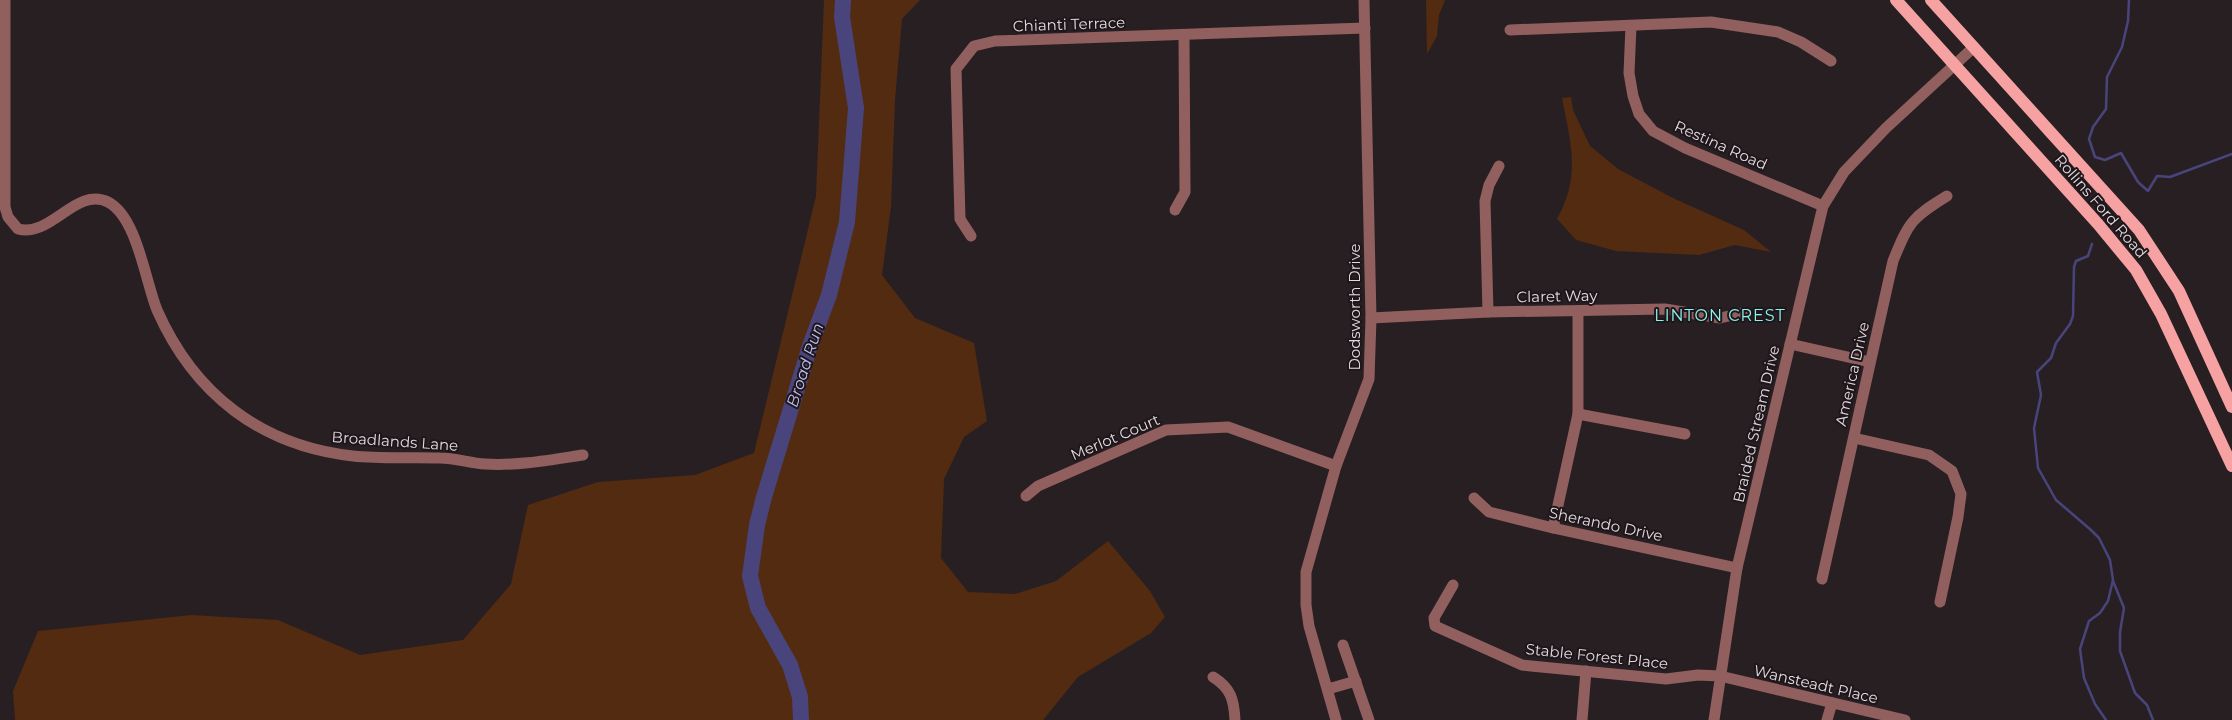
<svg xmlns="http://www.w3.org/2000/svg" width="2232" height="720" viewBox="0 0 2232 720" font-family="Montserrat,sans-serif">
<rect width="100%" height="100%" fill="#281f23"/>
<g fill="#522b11">
<path d="M824,0h96l-18,19 -7,81 -4,107 -9,68 33,43 59,25 13,78 -23,16 -20,42 -3,79 27,34 47,2 41,-13 52,-40 42,50 15,26 -14,16 -73,44 -35,43h-1028l-2,-29 25,-60 153,-16 87,5 82,35 103,-15 48,-56 17,-79 70,-23 97,-7 59,-22 62,-257z"/>
<path d="M1426,0h19l-6,15 -2,21 -10,18z"/>
<path d="M1571,97l2,13 17,36 28,23 57,30 69,31 27,22 -36,-7 -36,10 -83,-4 -40,-11 -19,-21c24,-43 14,-75 5,-121z"/>
</g>
<g fill="none" stroke-linecap="round" stroke-linejoin="round">
<g stroke="#49457c" stroke-width="2.5">
<path d="M2129,0l-1,21 -6,26 -15,30 -1,32 -13,18 -4,12 6,18 10,3 16,-7 17,29 10,9 9,-15 13,1 62,-23"/>
<path d="M2092,244l-4,12 -12,5 -2,6 -1,49 -3,8 -14,19 -5,15 -14,14 4,23 -7,33 4,40 18,32 35,30 8,8 11,22 3,20 -5,21 -8,12 -11,8 -9,28 4,29 11,26 11,16"/>
<path d="M2113,581l11,27 -4,24v19l15,42 12,12 6,15"/>
</g>
<path stroke="#49457c" stroke-width="16" d="M801,720l-1,-23 -10,-32 -32,-57 -8,-32 7,-51 7,-28 46,-151 19,-51 18,-73 9,-114 -14,-91 1,-17"/>
<g stroke="#925f5f" stroke-width="11">
<path d="M5,0v207l3,10 10,12c33,9 58,-43 90,-27 29,15 37,78 49,108 37,84 104,136 196,146 29,3 58,1 87,2 15,0 30,5 45,6 33,2 65,-4 98,-9"/>
<path d="M1631,26l-2,47 4,23 6,18 14,17 32,17 138,58"/>
<path d="M1510,30l201,-8 67,10 23,10 30,19"/>
<path d="M1175,210l10,-18 -1,-157"/>
<path d="M971,236l-11,-17 -4,-150 18,-23 21,-5 370,-13"/>
<path d="M1488,312l-3,-111 4,-16 10,-19"/>
<path d="M1371,318l117,-6 177,-3 55,9 22,-5"/>
<path d="M1790,344l80,18"/>
<path d="M1578,414l107,20"/>
<path d="M1854,438l75,17 23,16 9,23 -3,23 -18,85"/>
<path d="M1026,496l12,-10 128,-56 62,-3 108,39"/>
<path d="M1474,498l15,14 64,16 184,40"/>
<path d="M1553,528l25,-114v-103"/>
<path d="M1822,579l71,-318c16,-39 18,-43 54,-65"/>
<path d="M1453,585l-19,33 1,8 87,39 9,1 135,13 32,-4 22,1 185,44"/>
<path d="M1343,645l26,75"/>
<path d="M1213,677c18,11 21,23 22,43"/>
<path d="M1328,689l28,-8"/>
<path d="M1336,720l-27,-94 -3,-21v-33l30,-106 33,-87 2,-61 -7,-318"/>
<path d="M1582,720l4,-49"/>
<path d="M1714,720l23,-152 86,-362 21,-34 42,-44 88,-81"/>
<path d="M1827,720l5,-17"/>
</g>
<g stroke="#f7a2a2" stroke-width="12">
<path d="M1896,0l202,224 38,46 25,44 71,152"/>
<path d="M1931,0l208,230 40,61 53,116"/>
</g>
</g>
<g text-anchor="middle" dominant-baseline="central" stroke-width="4" stroke-linejoin="round" paint-order="stroke">
<g font-size="15" fill="#e2dbde" stroke="#1e161a">
<text transform="translate(1069 24) rotate(-2)">Chianti Terrace</text>
<text transform="translate(1721 145) rotate(24)">Restina Road</text>
<text transform="translate(2101 206) rotate(49)">Rollins Ford Road</text>
<text transform="translate(1557 296) rotate(-1)">Claret Way</text>
<text transform="translate(1354 307) rotate(-90)">Dodsworth Drive</text>
<text transform="translate(1852 374) rotate(-77)">America Drive</text>
<text transform="translate(1756 424) rotate(-77)">Braided Stream Drive</text>
<text transform="translate(1115 437) rotate(-23)">Merlot Court</text>
<text transform="translate(395 441) rotate(4)">Broadlands Lane</text>
<text transform="translate(1606 524) rotate(12)">Sherando Drive</text>
<text transform="translate(1597 656) rotate(6)">Stable Forest Place</text>
<text transform="translate(1816 684) rotate(13)">Wansteadt Place</text>
</g>
<g font-size="16" letter-spacing="1" fill="#8af5ed" stroke="#1e161a">
<text x="1720" y="315">LINTON CREST</text>
</g>
<g font-size="16" font-style="italic" fill="#c0c0f4" stroke="#1e161a">
<text transform="translate(805 365) rotate(-72)">Broad Run</text>
</g>
</g>
</svg>
